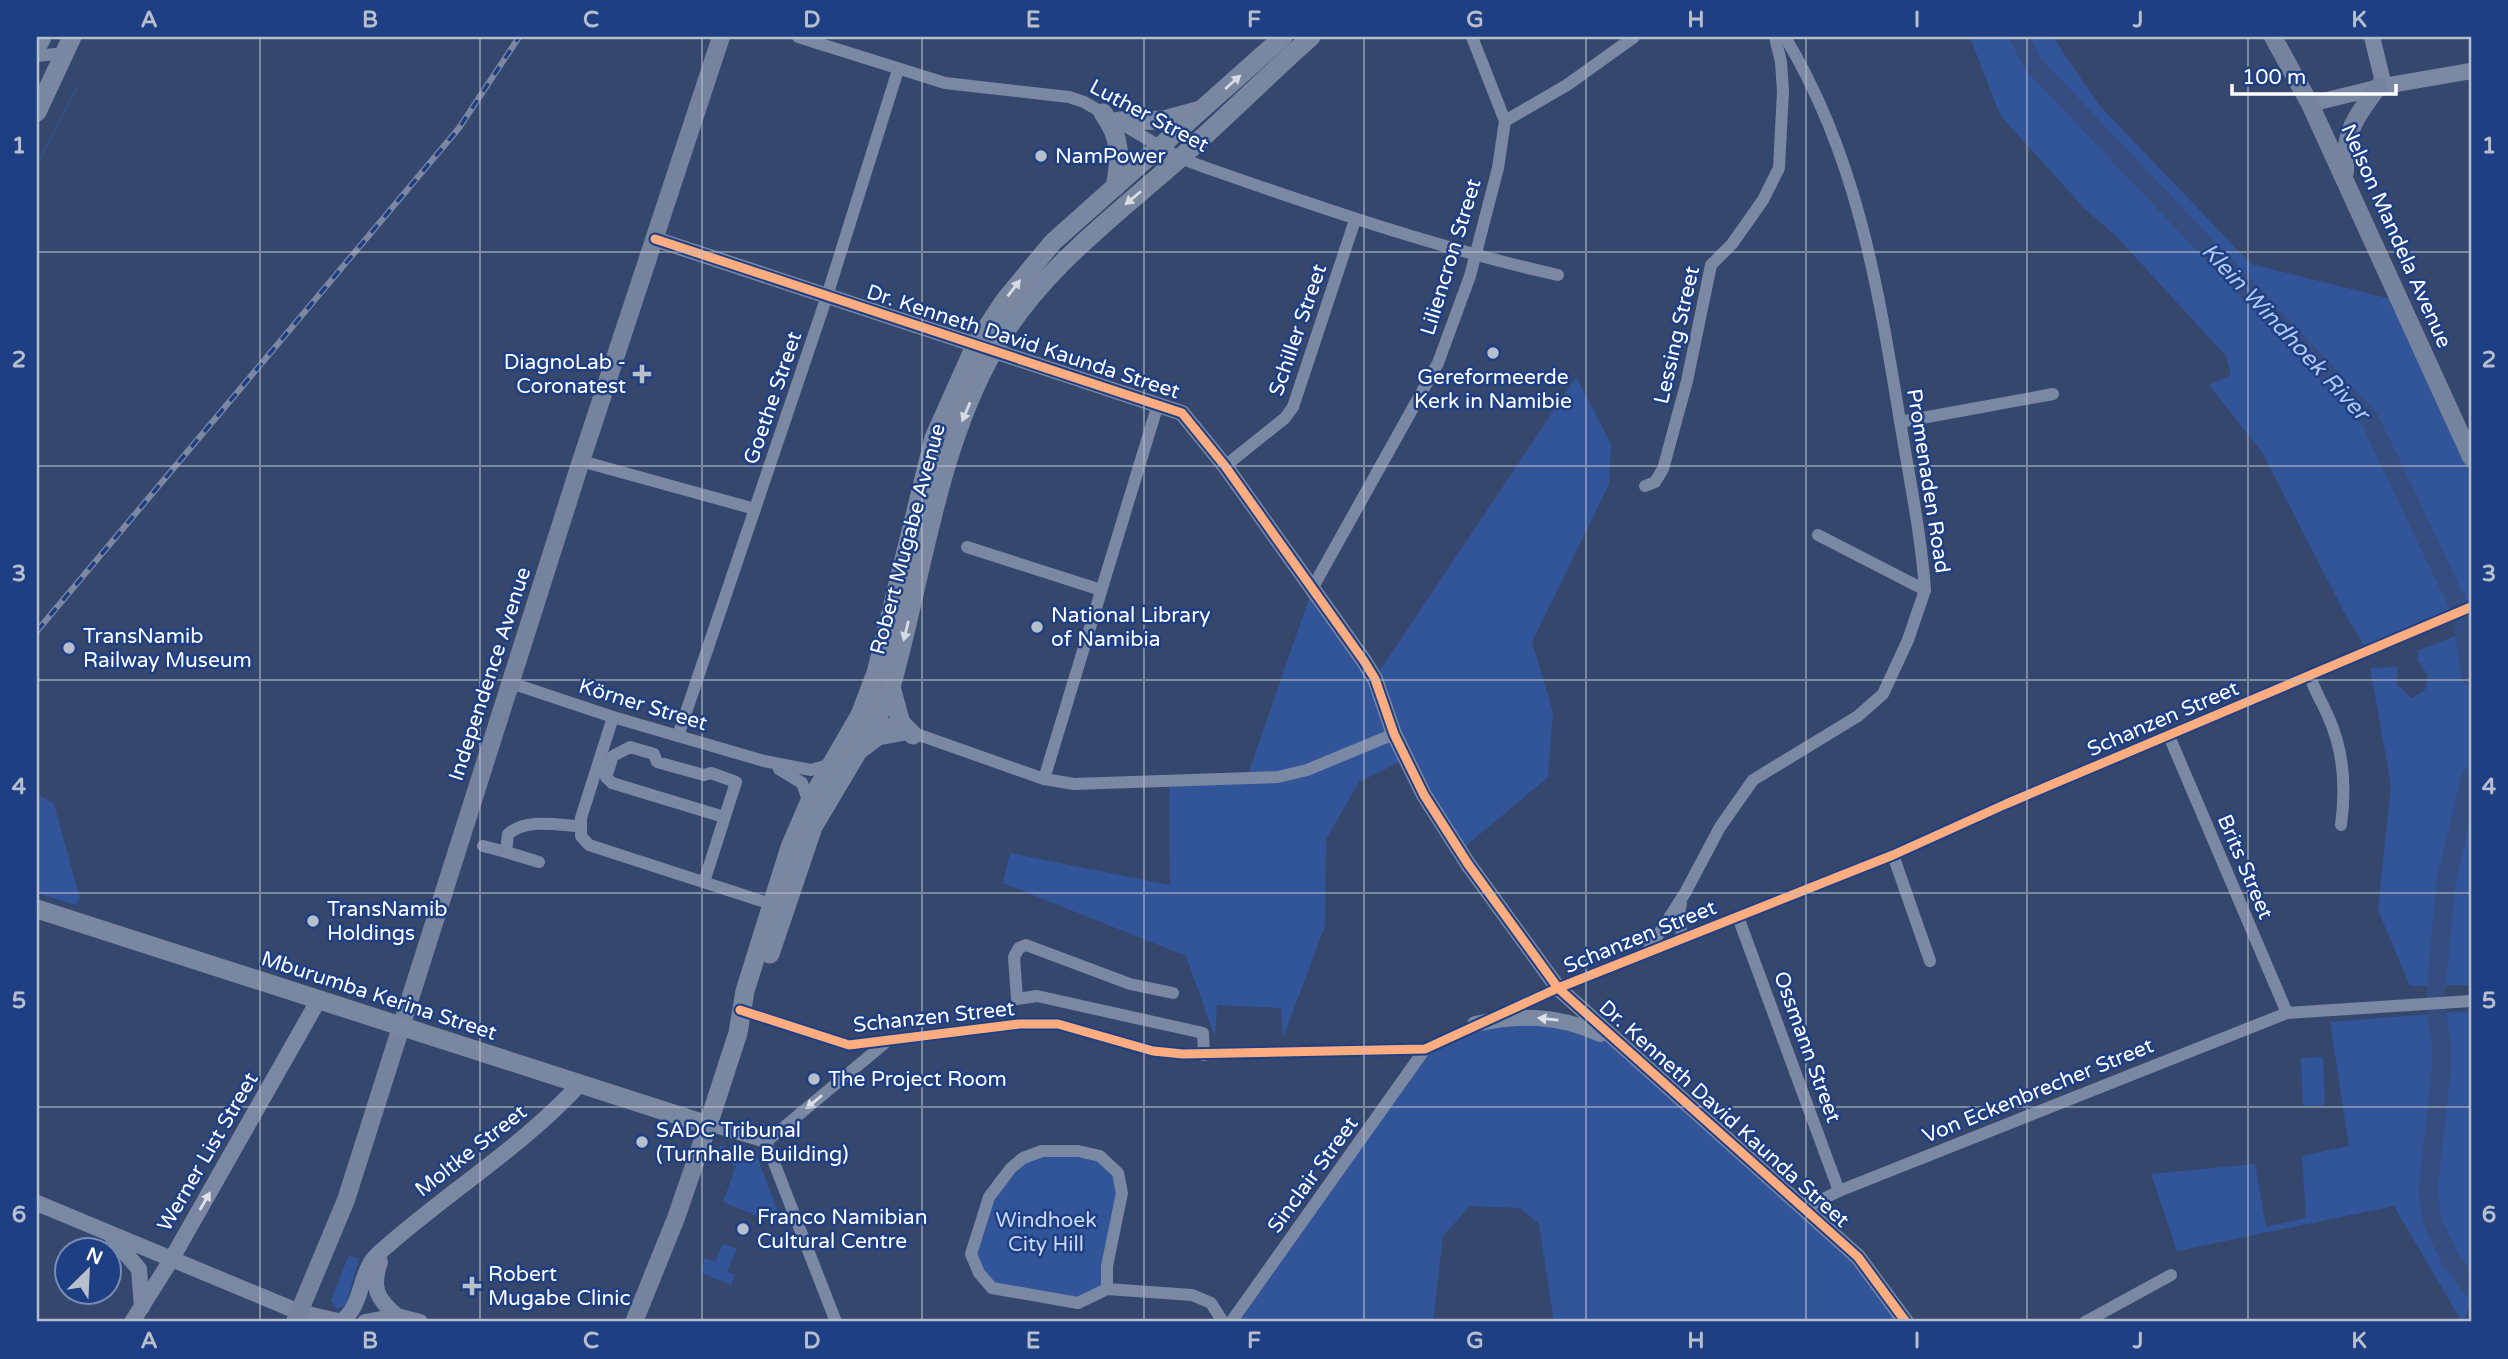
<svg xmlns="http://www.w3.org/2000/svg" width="2508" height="1359" viewBox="0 0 2508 1359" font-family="'Varela Round',sans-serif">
<rect width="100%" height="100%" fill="#35476d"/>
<g fill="#32559a">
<path d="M1970,37h83l46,68 152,159 148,37 72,156v150l-103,45 -23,-38 -83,-162 -53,-67 22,-10 -5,-19 -110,-120 -31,-27 -85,-94z"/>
<path d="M1576,377l35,67 -2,40 -77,158 21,70 -5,65 -88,74 -54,-92 -47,23 -33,57 -1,87 -42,112 -2,-30 -64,-3 -2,32 -29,-81 -183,-73 7,-30 160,32 -1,-103 78,-5 66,-190 62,91z"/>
<path d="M2471,630v355l-61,1 -32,-76 13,-125 -21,-117 28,-1 -1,18 15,13 13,-8 3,-15 -11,-15 2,-10z"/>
<path d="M37,794l17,10 26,95 -4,6 -39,-12z"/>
<path d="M2471,1011v282l-6,29h-3l-68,-116 -217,45 -26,-77 104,-10 11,63 40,-9 -4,-62 47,-10 -19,-124z"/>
<path d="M1505,1018l107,21 246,218 43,65h-347l-15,-98 -19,-16 -50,-2 -27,30 -10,86h-202l194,-273z"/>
<path d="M2323,1057l2,48 -22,1 -2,-48z"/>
<path d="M721,1145l36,12 27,70 -61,-25 13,-36 -20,-8z"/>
<path d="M1042,1151l58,5 22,27 -15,106 -29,14 -86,-15 -13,-15 -3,-37 24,-55z"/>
<path d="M723,1244l14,5 -10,23 8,3 -4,10 -31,-13 5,-14 10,4z"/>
<path d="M349,1255l10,4 -13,46 -9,4 -6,-9z"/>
</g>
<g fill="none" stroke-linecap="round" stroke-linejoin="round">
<path stroke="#364e7f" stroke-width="3.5" d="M37,165l39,-76"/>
<g stroke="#364e7f" stroke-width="19">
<path d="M2019,37l14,27 336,354 92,193 10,65"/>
<path d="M2471,776l-25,105 -11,121 6,39v33l-13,115 4,32 19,39 20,27"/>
</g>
<g stroke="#7b88a3" stroke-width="12">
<path d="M798,37l147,46 124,14 15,5 96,56 24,9c117,41 233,81 354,108"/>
<path d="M37,56l28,-3"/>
<path d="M1505,121l62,-36 67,-48"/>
<path d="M1900,422l153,-28"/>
<path d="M581,461l174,48"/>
<path d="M1225,466l60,-48 8,-11 62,-187"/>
<path d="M1645,486l10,-4 8,-13 24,-88 24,-116 21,-21 31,-44 16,-32 4,-77 -2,-29 -6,-25"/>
<path d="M1818,535l107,55"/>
<path d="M967,547l134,43"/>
<path d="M1313,587l125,-224 32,-87 28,-108 7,-47 -33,-84"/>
<path d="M2310,676c4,14 12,26 18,40 16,35 18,73 13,109"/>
<path d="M511,683l102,34 151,44 47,9 21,-6"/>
<path d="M613,717l-32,101v18l8,9 188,61"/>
<path d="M871,718l173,61 30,5 204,-7 29,-7 87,-36"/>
<path d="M678,736l149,-440 71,-226"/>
<path d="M2169,736l118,277"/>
<path d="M779,769l23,14 7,20"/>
<path d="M1044,779l114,-375"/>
<path d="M483,846l23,6"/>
<path d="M1893,855l37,106"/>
<path d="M539,862l-33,-10 2,-18c19,-16 48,-9 72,-8"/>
<path d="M704,882l32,-100 -25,-9 -7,2 -47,-13 -3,-8 -24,-7 -17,9 -7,21 6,6 112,34"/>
<path d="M1681,904l-3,13 5,21"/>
<path d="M1738,917l101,274"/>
<path d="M1647,952l38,-59 35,-66 33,-47 105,-64 25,-22 25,-54 17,-50c-4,-57 -16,-113 -25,-169 -22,-134 -43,-265 -115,-384"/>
<path d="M1173,993l-43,-9 -104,-39 -7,3 -5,9 3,42 20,-3 166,37 1,22"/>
<path d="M740,1010l109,35 170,-21h39l95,27 30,3 242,-5 133,-61 335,-133 113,-51 465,-197"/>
<path d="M708,1125l58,17"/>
<path d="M766,1142l70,180"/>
<path d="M766,1142l119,-99"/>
<path d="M1805,1208l34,-17 448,-178 184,-12"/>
<path d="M1107,1289v-23l15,-73 -4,-20 -18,-17 -22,-5h-36l-19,7 -12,10 -22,29 -18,57 8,19 13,15 86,15 29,-14 85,6 19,8 12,19"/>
<path d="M1231,1322l194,-273"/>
<path d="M2085,1322l86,-47"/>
</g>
<g stroke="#7b88a3" stroke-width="16">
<path d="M2372,37l12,49"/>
<path d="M2310,104l74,-18 87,-15"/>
<path d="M655,239l527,174 43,53 139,195 11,18 19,55 30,61 44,69 90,124 300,269 48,65"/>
<path d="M1475,1024c45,-10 83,-9 125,10"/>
<path d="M37,1203l262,109 43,10"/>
<path d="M113,1239l26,30 3,38"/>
<path d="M380,1262c-9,26 -3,37 17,54"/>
<path d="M132,1322l39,-62 147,-259"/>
<path d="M340,1322c24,-15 18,-50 38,-68 65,-59 142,-105 201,-169"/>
<path d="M365,1322l32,-6 23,6"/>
</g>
<g stroke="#76839e" stroke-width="18">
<path d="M2273,37l37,67 161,353"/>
<path d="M2345,172c-1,-39 10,-55 33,-85"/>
<path d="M295,1322l51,-122 235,-739 140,-424"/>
<path d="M634,1322l42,-104 32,-93"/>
</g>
<g stroke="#7a87a0" stroke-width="19">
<path d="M37,47l5,-10"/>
<path d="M37,112l35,-75"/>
<path d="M1103,113c18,24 18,45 12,74"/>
<path d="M1119,121l45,-1 33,-9"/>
<path d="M891,687l10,36 12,12"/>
<path d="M862,748l16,-12 27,-5"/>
<path d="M37,909l671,216 30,-92 7,-42 45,-144 19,-44 51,-88 16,-42 58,-235 42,-94 29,-44 48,-58 230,-205"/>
<path d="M770,954l43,-127 64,-108 14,-32c32,-112 45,-236 104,-339 46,-78 117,-130 184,-189 45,-40 87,-82 132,-122"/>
</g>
<g stroke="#7c88a3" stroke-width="6">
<path id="rail" d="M37,631l422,-503 60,-91"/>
</g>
<use href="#rail" stroke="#1e3f84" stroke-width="3.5" stroke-dasharray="10" stroke-linecap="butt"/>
<g stroke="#1e3f84" stroke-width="13">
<g id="cycleway">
<path d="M655,239l527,174 43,53 139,195 11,18 19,55 30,61 44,69 90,124 300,269 48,65"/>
<path d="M740,1010l109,35 170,-21h39l95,27 30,3 242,-5 133,-61 335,-133 113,-51 465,-197"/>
</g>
</g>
<use href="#cycleway" stroke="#ffac80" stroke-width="9"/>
</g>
<defs><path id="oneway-solid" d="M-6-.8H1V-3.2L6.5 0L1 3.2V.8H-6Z" transform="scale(1.75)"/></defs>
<g fill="#d7dbe2">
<use href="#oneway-solid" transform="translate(1233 82) rotate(-42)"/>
<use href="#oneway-solid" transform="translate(1133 198) rotate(140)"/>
<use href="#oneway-solid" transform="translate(1014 288) rotate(-52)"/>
<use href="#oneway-solid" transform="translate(966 412) rotate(113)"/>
<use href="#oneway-solid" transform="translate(906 631) rotate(104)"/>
</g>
<g fill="#dee1e8">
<use href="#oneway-solid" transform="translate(1548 1019) rotate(-174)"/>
<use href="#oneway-solid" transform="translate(814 1102) rotate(140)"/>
<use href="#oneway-solid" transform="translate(205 1201) rotate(-60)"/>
</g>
<path fill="none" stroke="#b8bfcc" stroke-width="2" stroke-opacity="0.55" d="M260,37v1285M480,37v1285M702,37v1285M922,37v1285M1144,37v1285M1364,37v1285M1586,37v1285M1806,37v1285M2027,37v1285M2248,37v1285M37,252h2434M37,466h2434M37,680h2434M37,893h2434M37,1107h2434"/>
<g fill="#b8bfcc" stroke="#1e3f84" stroke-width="2.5">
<circle cx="1041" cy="156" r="7"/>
<circle cx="1493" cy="353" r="7"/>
<path d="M638.5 363.5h7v7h7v7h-7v7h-7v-7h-7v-7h7z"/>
<circle cx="1037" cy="627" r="7"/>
<circle cx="69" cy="648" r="7"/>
<circle cx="313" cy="921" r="7"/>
<circle cx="814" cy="1079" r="7"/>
<circle cx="642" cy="1142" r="7"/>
<circle cx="743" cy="1229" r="7"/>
<path d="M468.5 1275.5h7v7h7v7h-7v7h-7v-7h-7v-7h7z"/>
</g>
<g text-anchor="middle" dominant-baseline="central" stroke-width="5" stroke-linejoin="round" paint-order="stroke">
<g font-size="21" fill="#fff" stroke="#1e3f84">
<text transform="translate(1149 116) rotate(28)">Luther Street</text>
<text transform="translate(2396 236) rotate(66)">Nelson Mandela Avenue</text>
<text transform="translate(1451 257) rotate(-73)">Liliencron Street</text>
<text transform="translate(1298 330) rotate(-71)">Schiller Street</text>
<text transform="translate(1677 335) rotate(-77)">Lessing Street</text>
<text transform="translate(1023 342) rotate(18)">Dr. Kenneth David Kaunda Street</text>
<text transform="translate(773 398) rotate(-71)">Goethe Street</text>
<text transform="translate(1928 481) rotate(81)">Promenaden Road</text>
<text transform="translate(908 539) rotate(-75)">Robert Mugabe Avenue</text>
<text transform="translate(490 674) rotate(-72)">Independence Avenue</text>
<text transform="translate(643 705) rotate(17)">Körner Street</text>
<text transform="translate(2163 719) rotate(-23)">Schanzen Street</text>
<text transform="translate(2245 867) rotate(67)">Brits Street</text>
<text transform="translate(1640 937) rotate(-22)">Schanzen Street</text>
<text transform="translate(379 996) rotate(18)">Mburumba Kerina Street</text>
<text transform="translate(934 1017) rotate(-6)">Schanzen Street</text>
<text transform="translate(1807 1047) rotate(70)">Ossmann Street</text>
<text transform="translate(2038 1091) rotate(-22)">Von Eckenbrecher Street</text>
<text transform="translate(1724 1114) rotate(42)">Dr. Kenneth David Kaunda Street</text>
<text transform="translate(471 1151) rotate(-38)">Moltke Street</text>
<text transform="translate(208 1152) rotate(-60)">Werner List Street</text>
<text transform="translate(1313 1175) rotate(-54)">Sinclair Street</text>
</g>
<g font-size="21" fill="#fff" stroke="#1e3f84" text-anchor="start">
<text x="1055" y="156">NamPower</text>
<text x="626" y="362" text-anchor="end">DiagnoLab -<tspan x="626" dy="24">Coronatest</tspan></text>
<text x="1493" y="377" text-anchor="middle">Gereformeerde<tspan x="1493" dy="24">Kerk in Namibie</tspan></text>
<text x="1051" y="615">National Library<tspan x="1051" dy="24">of Namibia</tspan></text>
<text x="83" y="636">TransNamib<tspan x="83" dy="24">Railway Museum</tspan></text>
<text x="327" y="909">TransNamib<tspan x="327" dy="24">Holdings</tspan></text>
<text x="828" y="1079">The Project Room</text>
<text x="656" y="1130">SADC Tribunal<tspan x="656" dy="24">(Turnhalle Building)</tspan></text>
<text x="757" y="1217">Franco Namibian<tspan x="757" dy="24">Cultural Centre</tspan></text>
<text x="488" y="1274">Robert<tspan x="488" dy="24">Mugabe Clinic</tspan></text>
</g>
<g font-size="21" fill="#c9d9f7" stroke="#1e3f84">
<text x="1046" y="1220">Windhoek<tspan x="1046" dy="24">City Hill</tspan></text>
</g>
<g font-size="23" font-style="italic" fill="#b0c7f1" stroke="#1e3f84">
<text transform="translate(2285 332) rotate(47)">Klein Windhoek River</text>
</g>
</g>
<rect width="2508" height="1359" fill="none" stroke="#1e3f84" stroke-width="77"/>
<g transform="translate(88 1271) rotate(24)"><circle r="33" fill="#1e3f84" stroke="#788cb5" stroke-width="2"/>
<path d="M0-5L12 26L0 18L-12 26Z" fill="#b8bfcc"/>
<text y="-10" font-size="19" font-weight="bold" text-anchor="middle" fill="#ffffff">N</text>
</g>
<path d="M2232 84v10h164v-10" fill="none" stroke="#ffffff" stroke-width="3.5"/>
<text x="2242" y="84" font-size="21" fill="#ffffff" stroke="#1e3f84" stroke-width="5" paint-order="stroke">100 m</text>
<rect x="38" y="38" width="2432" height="1282" fill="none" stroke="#b8bfcc" stroke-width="2.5"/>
<g font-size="23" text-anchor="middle" font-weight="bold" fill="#b8bfcc">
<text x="149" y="27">A</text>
<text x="370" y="27">B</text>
<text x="591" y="27">C</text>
<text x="812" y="27">D</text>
<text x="1033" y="27">E</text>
<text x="1254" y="27">F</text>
<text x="1475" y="27">G</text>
<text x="1696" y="27">H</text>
<text x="1917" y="27">I</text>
<text x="2138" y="27">J</text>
<text x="2359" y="27">K</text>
<text x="19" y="153">1</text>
<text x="2489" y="153">1</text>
<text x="19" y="367">2</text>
<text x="2489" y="367">2</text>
<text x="19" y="581">3</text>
<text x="2489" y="581">3</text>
<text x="19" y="794">4</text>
<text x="2489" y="794">4</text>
<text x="19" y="1008">5</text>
<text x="2489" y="1008">5</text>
<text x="19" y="1222">6</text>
<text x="2489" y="1222">6</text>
<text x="149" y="1348">A</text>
<text x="370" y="1348">B</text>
<text x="591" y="1348">C</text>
<text x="812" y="1348">D</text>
<text x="1033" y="1348">E</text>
<text x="1254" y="1348">F</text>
<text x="1475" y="1348">G</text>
<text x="1696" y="1348">H</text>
<text x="1917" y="1348">I</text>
<text x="2138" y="1348">J</text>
<text x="2359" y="1348">K</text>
</g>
</svg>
